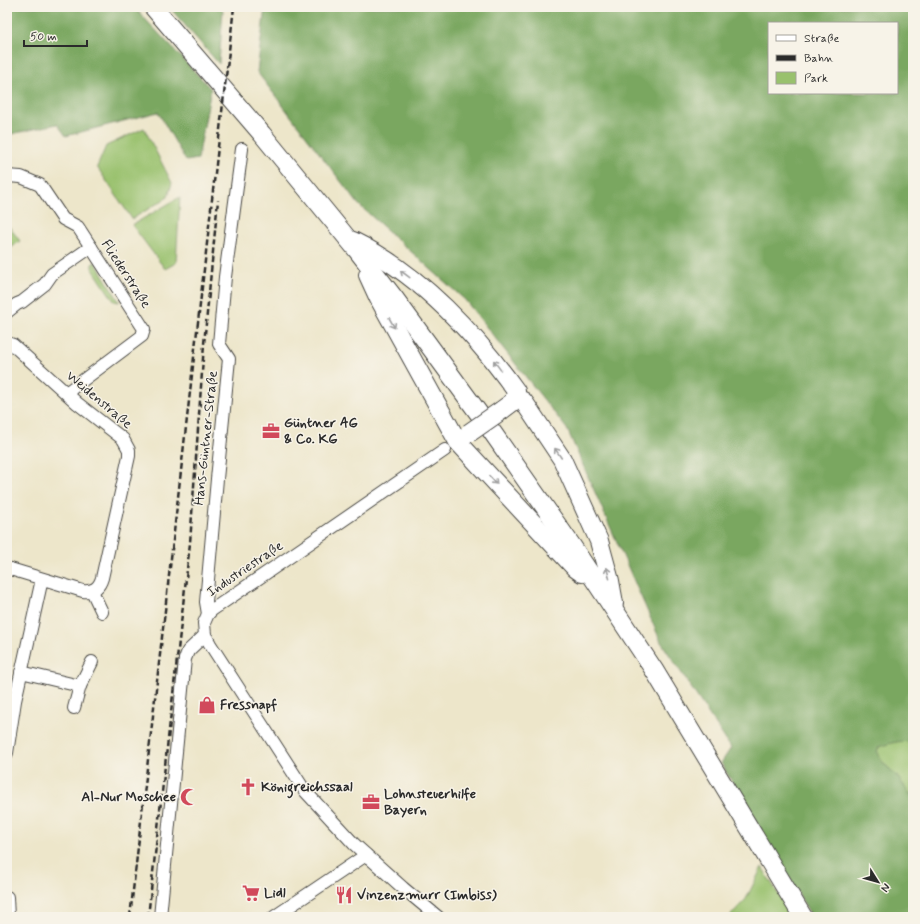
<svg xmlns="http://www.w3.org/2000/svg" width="920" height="924" viewBox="0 0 920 924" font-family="Mynerve,sans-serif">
<rect width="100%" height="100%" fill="#f7f3e8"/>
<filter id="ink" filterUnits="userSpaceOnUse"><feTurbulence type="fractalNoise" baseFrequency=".025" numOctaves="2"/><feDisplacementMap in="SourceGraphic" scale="8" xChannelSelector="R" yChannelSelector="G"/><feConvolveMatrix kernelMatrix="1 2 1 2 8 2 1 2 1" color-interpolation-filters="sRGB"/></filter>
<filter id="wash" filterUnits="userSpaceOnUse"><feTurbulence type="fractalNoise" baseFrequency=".012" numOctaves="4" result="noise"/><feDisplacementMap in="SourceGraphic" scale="16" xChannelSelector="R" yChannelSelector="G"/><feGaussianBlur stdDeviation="0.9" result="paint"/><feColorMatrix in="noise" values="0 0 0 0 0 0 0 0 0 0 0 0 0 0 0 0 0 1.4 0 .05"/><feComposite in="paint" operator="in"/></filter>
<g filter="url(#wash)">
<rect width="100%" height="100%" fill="#ede6ca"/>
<g fill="#99c16d" stroke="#62764c">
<path d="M144,128l28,55 -4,14 -36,22 -35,-52 9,-21z"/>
<path d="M180,197l-4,66 -11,6 -33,-44z"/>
<path d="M8,225l12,16 -13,10v-25z"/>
<path d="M95,262l24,39v1l-5,-1 -22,-33v-4z"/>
<path d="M902,741l11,2v55l-17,-23 -13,-12 -6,-12 2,-4 14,-5z"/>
<path d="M762,867l30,50h-63l17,-18z"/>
</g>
<g fill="#7aa760" stroke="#526946" fill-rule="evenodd">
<path d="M7,7h127l77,82 -13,70 -12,2 -28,-49 -92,24 -9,-12 -50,11z"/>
<path d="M169,7h52l2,4 -4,53z"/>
<path d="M265,7h648v736c-12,-4 -22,0 -34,4l-2,4 6,12 13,12 17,23v119h-101l-91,-154 10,-15 -70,-106 -94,-213 -102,-129 -106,-95 -102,-133zM769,23h128v70h-128z"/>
</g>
</g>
<g filter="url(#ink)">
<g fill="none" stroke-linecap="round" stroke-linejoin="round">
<g stroke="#484743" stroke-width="14">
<g id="minor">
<path d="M7,176l14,1 19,8 23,34 15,8 66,102 -2,7 -76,57"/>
<path d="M7,312l10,-8 5,-2 23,-18 7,-10 39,-27"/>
<path d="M7,343l6,2 64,58 46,36 6,11v6l-27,122c-3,10 -9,14 -19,13l-76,-23"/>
<path d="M92,591l10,21"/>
<path d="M208,614l-2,-12 11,-123 12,-120 -10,-15 6,-67 17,-128"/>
<path d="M21,672l59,14 12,-24"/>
<path d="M74,708l6,-22"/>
<path d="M7,753l8,-52 27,-122"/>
<path d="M7,897l1,20"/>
<path d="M160,917l25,-258 3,-8 17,-16"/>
<path d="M274,917l92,-62"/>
<path d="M438,917l-35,-29 -49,-44 -49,-53 -95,-147 -5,-9 -1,-12 4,-9 4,-4 60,-41 173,-119"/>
</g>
</g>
<g stroke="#484743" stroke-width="20">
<g id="highway">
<path d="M153,7l109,127 95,116 38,49 93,127 84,120 82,124 149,247"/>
<path d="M353,241c67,33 120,90 163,150l-2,10 -12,9"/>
<path d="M368,275l11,24 79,143 117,126 7,5"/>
<path d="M516,398l7,3 3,4 36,54 37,82 11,40 4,22"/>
</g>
</g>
<use href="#minor" stroke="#fff" stroke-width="12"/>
<use href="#highway" stroke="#fff" stroke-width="18"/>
<g stroke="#2b2b2b" stroke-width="2.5" stroke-dasharray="6 3" stroke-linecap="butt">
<path d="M130,917l104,-910"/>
<path d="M148,917l42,-374 14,-199 14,-144"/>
</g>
<g stroke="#484743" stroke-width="20" stroke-linecap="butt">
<path id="highway-bridge" d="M469,433l33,-23"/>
</g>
<use href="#highway-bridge" stroke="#fff" stroke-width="18"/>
</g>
<defs><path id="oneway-shaft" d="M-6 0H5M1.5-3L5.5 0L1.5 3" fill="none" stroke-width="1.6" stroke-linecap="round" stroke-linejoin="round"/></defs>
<g stroke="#a0a0a0">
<use href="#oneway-shaft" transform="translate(405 274) rotate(-143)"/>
<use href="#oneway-shaft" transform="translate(392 323) rotate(61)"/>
<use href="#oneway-shaft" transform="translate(497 365) rotate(-126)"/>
<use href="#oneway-shaft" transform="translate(558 453) rotate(-124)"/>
<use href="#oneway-shaft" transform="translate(493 480) rotate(47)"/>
<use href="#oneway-shaft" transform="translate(608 573) rotate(-105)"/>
</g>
</g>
<defs>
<g id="office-bare" transform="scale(1.38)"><path d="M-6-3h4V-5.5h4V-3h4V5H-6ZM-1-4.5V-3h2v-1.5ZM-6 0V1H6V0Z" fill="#d1495b" stroke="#f7f3e8" stroke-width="2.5" paint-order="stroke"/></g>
<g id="shop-bare" transform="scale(1.38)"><path d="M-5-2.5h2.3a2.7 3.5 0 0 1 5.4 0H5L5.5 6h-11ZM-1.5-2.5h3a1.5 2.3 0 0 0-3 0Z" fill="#d1495b" stroke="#f7f3e8" stroke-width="2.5" paint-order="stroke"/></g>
<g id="church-bare" transform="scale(1.38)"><path d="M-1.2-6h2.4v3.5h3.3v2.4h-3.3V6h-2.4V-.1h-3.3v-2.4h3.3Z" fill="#d1495b" stroke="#f7f3e8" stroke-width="2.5" paint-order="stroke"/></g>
<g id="mosque-bare" transform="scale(1.38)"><path d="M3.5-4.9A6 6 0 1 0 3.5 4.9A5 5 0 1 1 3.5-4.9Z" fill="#d1495b" stroke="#f7f3e8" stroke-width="2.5" paint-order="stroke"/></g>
<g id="supermarket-bare" transform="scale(1.38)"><path d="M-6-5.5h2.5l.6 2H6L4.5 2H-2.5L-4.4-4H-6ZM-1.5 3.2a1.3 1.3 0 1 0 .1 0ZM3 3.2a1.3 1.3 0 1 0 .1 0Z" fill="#d1495b" stroke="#f7f3e8" stroke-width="2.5" paint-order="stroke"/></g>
<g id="restaurant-bare" transform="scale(1.38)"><path d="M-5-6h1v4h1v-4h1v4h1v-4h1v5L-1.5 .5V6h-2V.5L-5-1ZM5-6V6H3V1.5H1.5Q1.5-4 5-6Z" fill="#d1495b" stroke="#f7f3e8" stroke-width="2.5" paint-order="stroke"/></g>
</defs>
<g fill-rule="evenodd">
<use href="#office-bare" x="271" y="431"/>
<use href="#shop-bare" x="207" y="705"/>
<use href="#church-bare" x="248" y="787"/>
<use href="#mosque-bare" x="189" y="797"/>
<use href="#office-bare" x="371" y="802"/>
<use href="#supermarket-bare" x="251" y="893"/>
<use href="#restaurant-bare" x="344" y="895"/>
</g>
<g text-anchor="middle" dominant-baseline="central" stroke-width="3" stroke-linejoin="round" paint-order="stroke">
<g font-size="14" fill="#2b2b2b" stroke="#f7f3e8">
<text transform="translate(126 274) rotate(57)">Fliederstraße</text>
<text transform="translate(99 400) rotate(40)">Weidenstraße</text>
<text transform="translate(206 438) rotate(-84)">Hans-Güntner-Straße</text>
<text transform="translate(245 569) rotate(-34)">Industriestraße</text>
</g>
<g font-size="14" font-weight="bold" fill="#2b2b2b" stroke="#f7f3e8" text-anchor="start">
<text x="284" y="423">Güntner AG<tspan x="284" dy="16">&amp; Co. KG</tspan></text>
<text x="220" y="705">Fressnapf</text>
<text x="261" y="787">Königreichssaal</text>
<text x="384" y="794">Lohnsteuerhilfe<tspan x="384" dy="16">Bayern</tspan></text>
<text x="176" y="797" text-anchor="end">Al-Nur Moschee</text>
<text x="264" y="893">Lidl</text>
<text x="357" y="895">Vinzenzmurr (Imbiss)</text>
</g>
</g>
<rect width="920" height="924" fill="none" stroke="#f7f3e8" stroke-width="24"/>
<rect x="768" y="22" width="130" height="72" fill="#f7f3e8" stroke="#a5a39c"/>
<rect x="776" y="35" width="20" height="6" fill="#ffffff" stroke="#a5a39c"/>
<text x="804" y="42" font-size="12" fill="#2b2b2b">Straße</text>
<rect x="776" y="55" width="20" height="6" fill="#2b2b2b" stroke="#a5a39c"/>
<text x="804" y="62" font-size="12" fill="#2b2b2b">Bahn</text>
<rect x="776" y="72" width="20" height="12" fill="#99c16d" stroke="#a5a39c"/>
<text x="804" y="82" font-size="12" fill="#2b2b2b">Park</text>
<g transform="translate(878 882) rotate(127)" stroke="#f7f3e8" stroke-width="3" paint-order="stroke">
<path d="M0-3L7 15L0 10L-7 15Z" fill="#2b2b2b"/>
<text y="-6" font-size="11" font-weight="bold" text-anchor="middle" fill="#2b2b2b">N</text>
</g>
<path d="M24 40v6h63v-6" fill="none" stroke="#2b2b2b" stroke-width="2"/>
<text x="30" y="40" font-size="12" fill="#2b2b2b" stroke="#f7f3e8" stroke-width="3" paint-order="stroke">50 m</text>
</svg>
